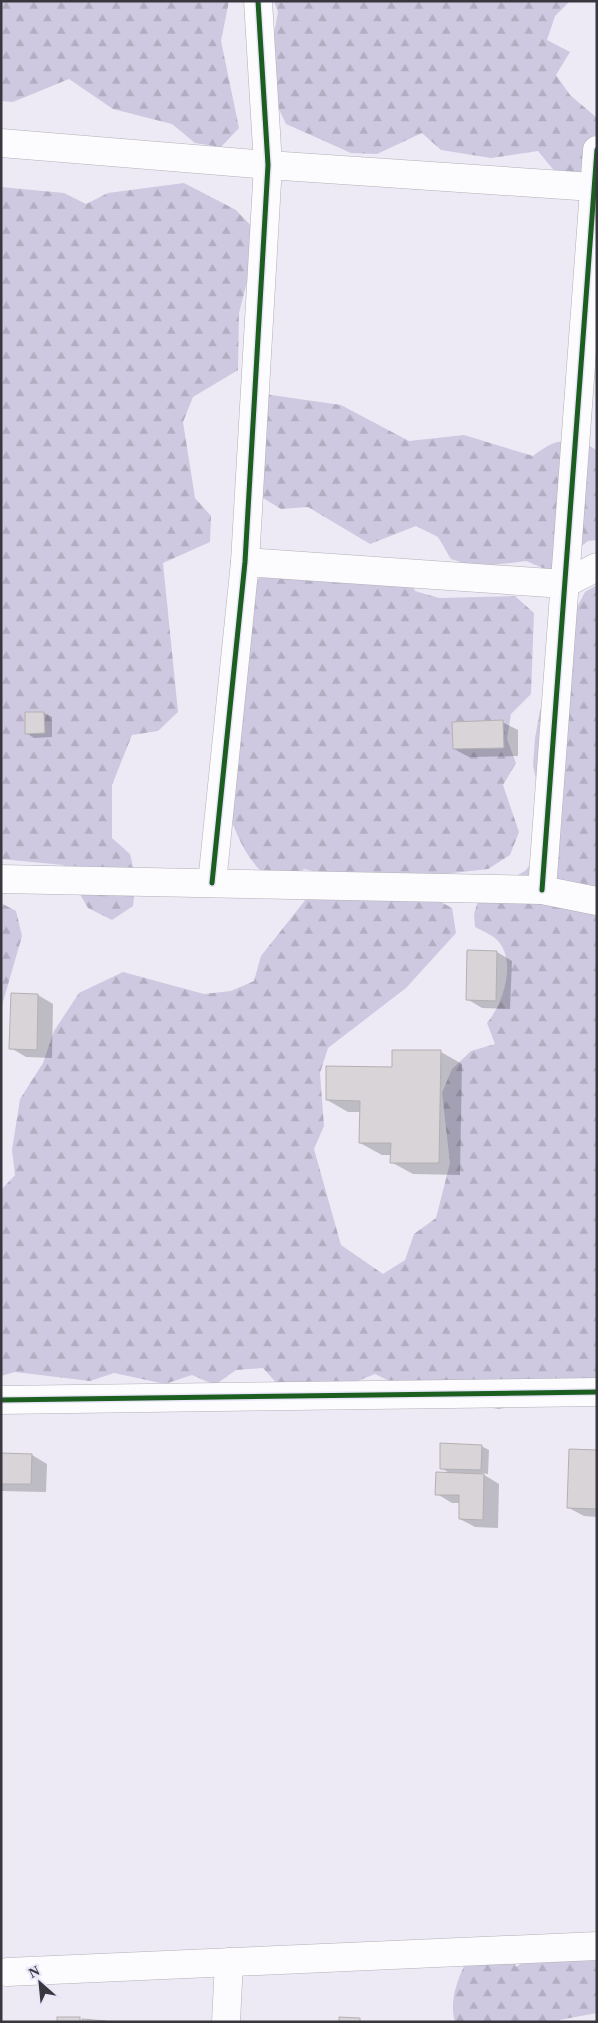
<svg xmlns="http://www.w3.org/2000/svg" width="598" height="2023" viewBox="0 0 598 2023" font-family="Georgia,serif">
<defs>
<pattern id="forest-firs" width="22" height="20" patternUnits="userSpaceOnUse" patternTransform="scale(1.25)"><rect width="22" height="20" fill="#cec9e0"/><path d="M5 1l3.5 6h-7zM16 11l3.5 6h-7z" fill="#b2adc1"/></pattern>
</defs>
<rect width="100%" height="100%" fill="#edeaf5"/>
<g fill="url(#forest-firs)" fill-rule="evenodd">
<path d="M1,1h228l-8,40 18,87 -18,19 -26,-4 -23,-19 -59,-15 -44,-30 -56,23 -12,-1z"/>
<path d="M274,1h296l-15,15 -8,24 23,12 -14,23 14,20 27,23v67l-27,5 -32,-39 -47,7 -50,-8 -19,-17 -45,21 -26,-1 -65,-29 -32,-67 19,-19 5,-26z"/>
<path d="M184,183l52,27 20,21 -8,47 -9,35 -1,57 -45,27 -10,25 12,76 16,18 -1,26 -47,21 15,149 -20,19 -26,4 -20,50v53l18,16 6,25 -3,27 -21,14 -24,-12 -25,-43 -62,-6v-672l63,6 22,11 22,-11zM44,712l1,21 -19,1 -1,-21z"/>
<path d="M264,394l77,11 68,36 55,-6 69,21c6,-5 14,-10 21,-13 12,-4 34,-1 43,8v89l-9,1 -38,30 -24,-10 -50,6 -25,-8 -13,-22 -22,-11 -46,18 -62,-37 -27,2 -23,-14z"/>
<path d="M403,563l12,28 24,7 76,-2 19,17 -3,81 -20,20 -4,25 9,24 -13,22 16,47 -9,23 -22,14 -79,9 -75,-1 -29,-8 -26,9c-6,-3 -16,-5 -21,-10 -18,-19 -26,-47 -35,-71l21,-210 23,-13zM503,720v28l-50,1 -1,-27z"/>
<path d="M597,585v818l-48,-3 -51,9 -75,-12 -48,-23 -44,18 -51,-5 -17,-19 -27,2 -21,15 -23,-10 -27,9 -51,-11 -24,8 -75,-9 -14,4v-186l14,-15 -3,-25 8,-51 23,-36 11,-32 25,-38 44,-21 81,22 27,-3 23,-10 7,-25 49,-62 118,1 24,13 4,25 -50,55 -78,60 -8,25 4,53 -10,23 27,96 42,29 22,-14 9,-26 22,-16 14,-55 -8,-70 10,-24 19,-18 24,-7 -8,-21c16,-19 30,-61 11,-82 -5,-6 -16,-10 -23,-14l-1,-13 4,-13 9,-10 38,-20 9,-11 11,-39 -12,-55 2,-28 5,-28 20,-52 11,-40 14,-26z"/>
<path d="M1,903l15,8 6,25 -21,73z"/>
<path d="M597,1937v76l-38,7 2,2h-106c-6,-20 2,-42 11,-60l47,-6 3,11 27,-19z"/>
</g>
<g fill="#0003">
<path d="M44,713l8,4v20l-18,1 -8,-5z"/>
<path d="M502,722l16,8v26l-49,1 -15,-8z"/>
<path d="M468,951l29,1 15,9 -2,48 -28,-1 -15,-9z"/>
<path d="M38,995l15,9 -1,54 -26,-1 -15,-9z"/>
<path d="M441,1052l21,12 -2,111 -47,-1 -22,-12 1,-7h-10l-22,-12 1,-31h-13l-21,-12 66,-32z"/>
<path d="M481,1446l8,4 -1,24 -7,-1 18,11 -1,44 -23,-1 -15,-8 1,-16h-9l-15,-9 14,-20 -10,-6z"/>
<path d="M597,1451v66l-13,-1 -15,-8z"/>
<path d="M1,1454l31,1 15,9 -1,28 -45,-1z"/>
</g>
<g fill="#d8d4d7" stroke="#b4b0b2">
<path d="M25,712h19l1,21 -20,1z"/>
<path d="M503,720l1,28 -51,1 -1,-27z"/>
<path d="M467,950l30,1 -1,50 -30,-1z"/>
<path d="M11,993l27,1 -1,56 -28,-1z"/>
<path d="M392,1050h49l-2,113h-49l1,-20h-32l1,-42 -34,-1v-34l66,1z"/>
<path d="M440,1443l42,2 -1,25 -41,-1z"/>
<path d="M569,1449l28,1v59l-30,-1z"/>
<path d="M1,1453l31,1 -1,30h-30z"/>
<path d="M436,1472l48,2 -1,46 -24,-1v-24h-24z"/>
<rect x="57" y="2017" width="23" height="5"/>
<path d="M339,2017l21,1v4h-21z"/>
<path d="M82,2019l24,2v1h-24z"/>
</g>
<g fill="none" stroke-linecap="round" stroke-linejoin="round">
<g stroke="#b2b0b7" stroke-width="29">
<g id="street">
<path d="M1,143l267,22 325,22"/>
<path d="M245,562l319,22 33,-17"/>
<path d="M1,879l541,11 55,11"/>
<path d="M212,883l33,-321 23,-397 -10,-164"/>
<path d="M542,890l55,-740"/>
<path d="M1,1400l596,-8"/>
<path d="M7,1972l590,-26"/>
<path d="M226,2022l3,-60"/>
</g>
</g>
<use href="#street" stroke="#fcfcfe" stroke-width="28"/>
<g stroke="#eae6f9" stroke-width="8">
<g id="cycleway">
<path d="M212,883l33,-321 23,-397 -10,-164"/>
<path d="M542,890l55,-740"/>
<path d="M1,1400l596,-8"/>
</g>
</g>
<use href="#cycleway" stroke="#1b5e20" stroke-width="5"/>
</g>
<rect width="598" height="2023" fill="none" stroke="#38373e" stroke-width="5"/>
<g transform="translate(40 1983) rotate(333)" stroke="#eae6f9" stroke-width="4" paint-order="stroke">
<path d="M0-4L9 19L0 12L-9 19Z" fill="#38373e"/>
<text y="-8" font-size="14" font-weight="bold" text-anchor="middle" fill="#38373e">N</text>
</g>
</svg>
